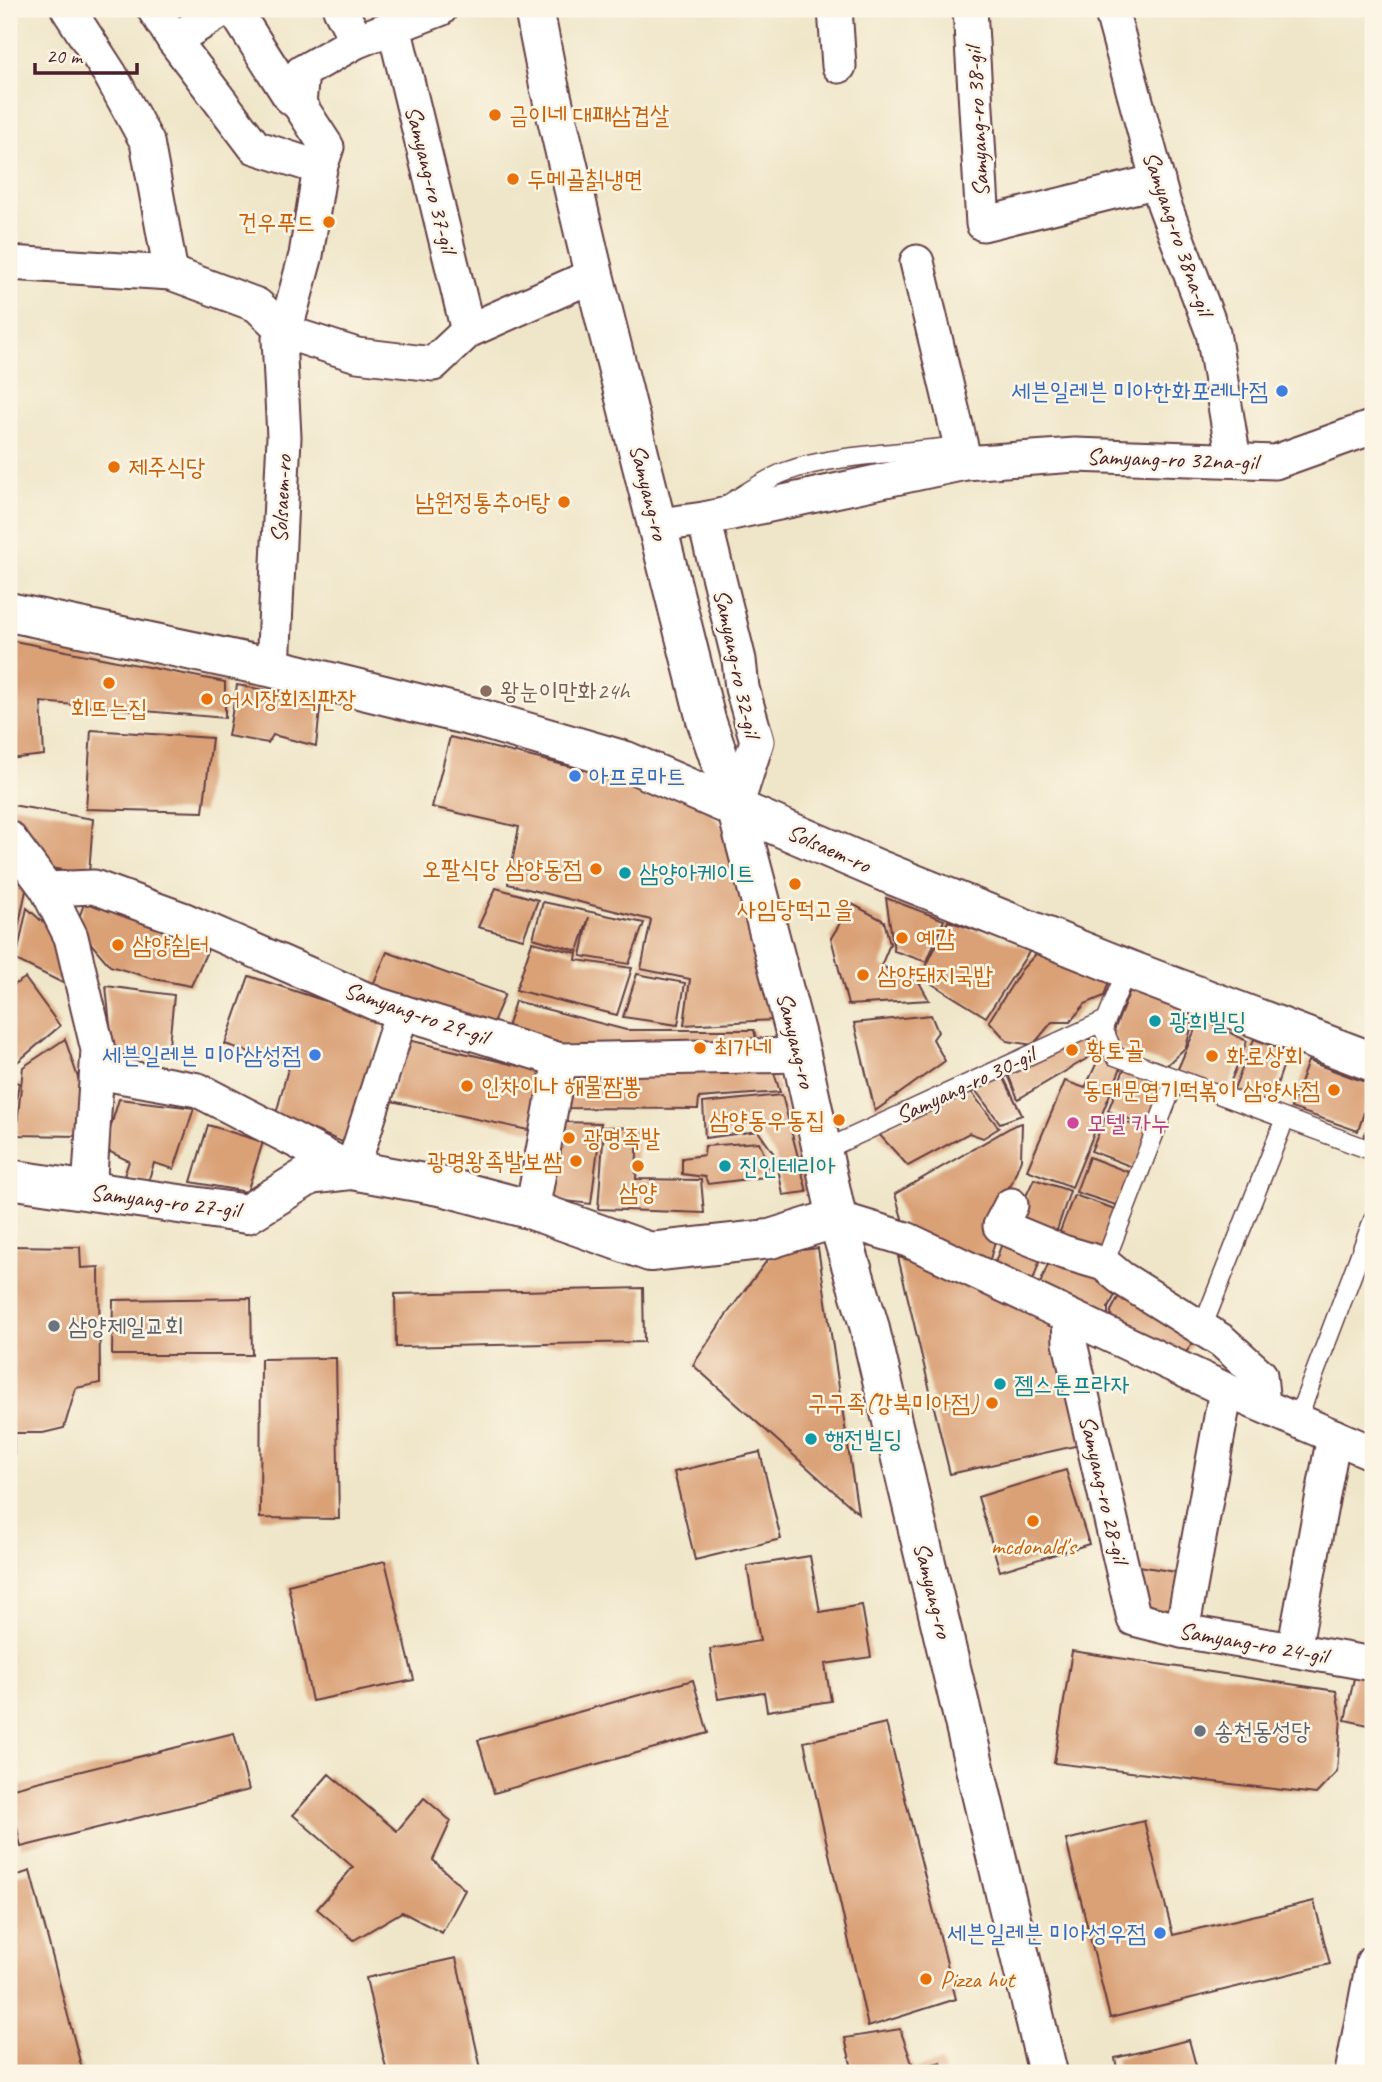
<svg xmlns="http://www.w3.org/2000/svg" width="1382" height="2082" viewBox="0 0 1382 2082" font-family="Caveat,'Poor Story',sans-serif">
<rect width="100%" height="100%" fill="#fcf5e5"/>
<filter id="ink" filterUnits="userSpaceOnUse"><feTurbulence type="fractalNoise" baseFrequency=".0143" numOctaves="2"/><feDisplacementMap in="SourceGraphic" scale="14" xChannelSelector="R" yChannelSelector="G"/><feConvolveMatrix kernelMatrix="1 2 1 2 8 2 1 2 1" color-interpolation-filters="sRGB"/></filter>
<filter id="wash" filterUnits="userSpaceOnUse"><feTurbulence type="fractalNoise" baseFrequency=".00686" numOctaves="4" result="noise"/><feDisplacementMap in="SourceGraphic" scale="28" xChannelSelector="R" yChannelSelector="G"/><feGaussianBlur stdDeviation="1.57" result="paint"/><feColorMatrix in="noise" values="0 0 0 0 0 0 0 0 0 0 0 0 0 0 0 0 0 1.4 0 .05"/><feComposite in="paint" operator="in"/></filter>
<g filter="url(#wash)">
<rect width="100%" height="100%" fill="#efe6c9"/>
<g id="blocks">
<g fill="#daa177">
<path d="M9,640l216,42v36l-184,-16 3,53 -35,4z"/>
<path d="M237,685l84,16 -5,45 -43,-11 -5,8 -40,-7z"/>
<path d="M91,730l121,8 -9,74 -117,-3z"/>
<path d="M450,737l248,61 33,39 43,183 -90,5 6,-46 -49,-10 10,-49 -143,-36 11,-57 -87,-20z"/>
<path d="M12,805l81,14 -4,55 -52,-8 -21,-27z"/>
<path d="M9,869l20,7 -13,62 -7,-3z"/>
<path d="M496,888l42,12 -15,39 -45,-12z"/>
<path d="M886,898l58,22 -17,42 -33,-11z"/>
<path d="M85,901l124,46 -18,39 -37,-7 -44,-13 -34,-40z"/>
<path d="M543,902l101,21 -15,41 -48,-8 8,-39 -11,34 -45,-13z"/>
<path d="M852,904l32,17 6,23 -9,22 38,16 10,18 -81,5 -17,-67z"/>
<path d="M27,908l36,32 14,50 -61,-30z"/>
<path d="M948,921l83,28 -45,68 -65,-40z"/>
<path d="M532,942l45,11 -1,7 56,8 -15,47 -101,-25z"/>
<path d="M387,952l118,42 -16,38 -119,-40z"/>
<path d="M1036,954l74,24 -6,18 -19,8 -15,18h-18l-19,23 -26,-4 -18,-20 33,-52z"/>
<path d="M637,974l48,9 -7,42 -55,-8z"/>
<path d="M249,976l134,44 -36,124 -71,-30 13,-49 -64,-21z"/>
<path d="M25,978l35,48 -51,43v-81z"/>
<path d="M1133,983l63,27 -10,37 -19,18 -46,-15 -8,-17z"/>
<path d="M106,986l68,9 -6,60h-55z"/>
<path d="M515,1001l111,29h128l5,22 -139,2 -116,-16z"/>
<path d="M931,1015l7,17 -5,7 12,22 -70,50 -21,-88z"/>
<path d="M1200,1018l47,23 -19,47 -51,-17z"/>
<path d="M1085,1034l13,18 -80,47 -11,-27z"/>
<path d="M65,1039l17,51 -3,46 -63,-1 7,-68z"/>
<path d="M1254,1039l34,13 -18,53 -37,-14z"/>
<path d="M408,1040l133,31 -8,60 -142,-30z"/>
<path d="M1099,1058l23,7 -50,122 -45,-17 38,-89 20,7z"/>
<path d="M1308,1061l65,24 -15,46 -67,-23z"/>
<path d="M771,1063l9,29 -81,6 -1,11 -131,-1 2,-43z"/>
<path d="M1124,1069l43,15 -17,43 -42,-16z"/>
<path d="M1001,1072l21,43 -22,8 -27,-36z"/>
<path d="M9,1080l10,3 -8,46 -2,-1z"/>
<path d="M969,1089l30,39 -16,10 -14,-5 -61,33 -31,-34z"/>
<path d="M782,1095l25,97 -24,3 -7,-38 -18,-26 -53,7 -2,-35z"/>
<path d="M119,1099l75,9 -20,61 -20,-6 -6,19 -24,-6 5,-15 -25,-12z"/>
<path d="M1373,1112v26l-9,-2z"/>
<path d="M1107,1114l42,18 -14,36 -44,-17z"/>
<path d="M561,1122l40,1 -10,81 -42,-5z"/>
<path d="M1022,1123l-1,36 -10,26 -13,10 -7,35 4,11 -8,29 -83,-45 -9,-31 120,-69z"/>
<path d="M208,1125l55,17 -16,50 -56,-10z"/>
<path d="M604,1127l34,1 -2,51 65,1 3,33 -106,-4z"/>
<path d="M759,1142l14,34 -65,8 -3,-7 -23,-3v-16l22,-3 1,-9z"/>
<path d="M1089,1157l42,16 -12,33 -43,-14z"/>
<path d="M1034,1179l36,12 -16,48 -41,-15z"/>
<path d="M1074,1195l44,15 -16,49 -46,-17z"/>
<path d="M1005,1235l38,15 -13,40 -38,-19z"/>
<path d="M9,1246l71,1 1,21 18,-1 1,116 -24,5 -12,40 -21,5h-29v25h-5z"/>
<path d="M818,1248l40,265 -165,-148 31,-47 48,-64z"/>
<path d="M1052,1254l68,32 -12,22v16l-72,-30z"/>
<path d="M898,1257l34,9 125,59 27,119 -134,30z"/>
<path d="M643,1288l1,54 -248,5 -1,-53z"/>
<path d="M1122,1290l72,52 -8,10 37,25 -111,-50 -1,-16z"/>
<path d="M251,1298l1,57h-140l1,-55z"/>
<path d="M336,1358l3,161 -79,-1 1,-159z"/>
<path d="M760,1452l21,87 -86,21 -21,-88z"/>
<path d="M1066,1470l23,74 -89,27 -22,-74z"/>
<path d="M810,1556l10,56 42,-7 9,52 -46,7 6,37 -64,10 -3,-19 -46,7 -8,-50 50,-8 -13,-75z"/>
<path d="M385,1561l29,119 -102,21 -24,-116z"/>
<path d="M1133,1565l55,9 -12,48 -36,-9z"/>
<path d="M1072,1651l264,40 5,26 -4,55 -21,22 -262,-31z"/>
<path d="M1356,1669l17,4v53l-28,-6z"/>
<path d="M693,1680l15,53 -214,60 -16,-53z"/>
<path d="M886,1723l70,276 -88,28 -64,-285z"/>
<path d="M234,1733l15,57 -228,57 -12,-58z"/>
<path d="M329,1774l68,57 27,-33 27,23 -18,39 32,30 -23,43 -40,-21 -48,28 -37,-31 36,-42 -60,-52z"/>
<path d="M1144,1821l29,114 141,-34 16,63 -220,54 -44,-178z"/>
<path d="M30,1871l53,202h-74v-195z"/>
<path d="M456,1958l26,115h-95l-21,-95z"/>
<path d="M900,2029l14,40 27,-7 3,11h-91l-8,-35z"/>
<path d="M1189,2040l9,33h-80l-3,-15z"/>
</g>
</g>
</g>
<g filter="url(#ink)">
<use href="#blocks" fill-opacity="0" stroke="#633d43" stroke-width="2"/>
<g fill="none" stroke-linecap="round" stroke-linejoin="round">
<g stroke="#633d43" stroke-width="21">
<g id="service">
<path d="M728,504c19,-11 36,-24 57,-32 49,-18 122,-19 175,-26"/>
<path d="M1127,969l-24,59 12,28 258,95"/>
<path d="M824,1150l282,-130"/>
<path d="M1104,1264l71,-184"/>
<path d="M1202,1328l83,-209"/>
<path d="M1297,1420l76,-200"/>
</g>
</g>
<g stroke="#633d43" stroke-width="37">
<g id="minor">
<path d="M68,9l42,65 37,68 24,131"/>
<path d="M154,9l20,31 81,107 65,21"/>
<path d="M234,9l56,88 9,7"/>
<path d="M340,9l17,32"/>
<path d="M835,9l4,57"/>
<path d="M970,9l13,215 175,-43"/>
<path d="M1111,9l53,195 49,129 21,127"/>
<path d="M394,27l74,304"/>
<path d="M174,40l50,-31"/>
<path d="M917,262l48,201"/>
<path d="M9,263l162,10 86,32 28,27 72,23 76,9 35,-33 126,-56"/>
<path d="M704,519l35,141 3,28 15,53 -21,66"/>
<path d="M658,525l46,-6 261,-56 110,-8 200,7 98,-35"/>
<path d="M273,668l11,-231 -5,-98 6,-7 21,-77 14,-87 7,-21 -28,-43 3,-32 55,-31 83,-32"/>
<path d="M9,838l38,51 47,-2 91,33 194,85 181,55 241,-5"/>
<path d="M47,889l24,48 27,113 -9,142"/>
<path d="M97,1072l101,18 154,80 50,-158"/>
<path d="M1011,1205l-11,21 63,26 41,12 17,14 101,63 38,34 3,30"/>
<path d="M532,1210l28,-150"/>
<path d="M837,1218l69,21 320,151 147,63"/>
<path d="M1069,1317l1,26 64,276 48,12 191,33"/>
<path d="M1182,1631l44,-241"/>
<path d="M1294,1650l40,-214"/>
<path d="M1352,2073l21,-111"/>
</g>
</g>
<g stroke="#633d43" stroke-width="42">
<path id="tertiary" d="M9,1179l238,35 63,-39 42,-5 93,17 87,23 118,42 120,-13 67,-21"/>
</g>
<g stroke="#633d43" stroke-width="42">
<g id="secondary">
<path d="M534,9l15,76 45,190 112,445 30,87 65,248 36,163 32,107 179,748"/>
<path d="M9,612l264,56 205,50 148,43 256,110 245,98 246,93"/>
</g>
</g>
<use href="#service" stroke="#fff" stroke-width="18"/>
<use href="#minor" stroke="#fff" stroke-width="33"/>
<use href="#tertiary" stroke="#fff" stroke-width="38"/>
<use href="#secondary" stroke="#fff" stroke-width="38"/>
</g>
</g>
<g fill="#e8710a" stroke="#fcf5e5" stroke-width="2.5">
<circle cx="495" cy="115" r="7"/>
<circle cx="513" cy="179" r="7"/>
<circle cx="329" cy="222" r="7"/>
<circle cx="114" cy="467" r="7"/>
<circle cx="564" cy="502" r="7"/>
<circle cx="109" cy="683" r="7"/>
<circle cx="207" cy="699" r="7"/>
<circle cx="596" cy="869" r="7"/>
<circle cx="795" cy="884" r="7"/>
<circle cx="902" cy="938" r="7"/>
<circle cx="118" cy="945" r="7"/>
<circle cx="863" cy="975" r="7"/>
<circle cx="700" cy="1048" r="7"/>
<circle cx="1072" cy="1050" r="7"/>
<circle cx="1212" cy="1056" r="7"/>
<circle cx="467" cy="1086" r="7"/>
<circle cx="1334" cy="1090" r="7"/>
<circle cx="839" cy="1120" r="7"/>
<circle cx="569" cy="1138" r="7"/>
<circle cx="576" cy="1161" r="7"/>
<circle cx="638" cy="1166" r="7"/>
<circle cx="992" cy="1403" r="7"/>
<circle cx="1033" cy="1521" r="7"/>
<circle cx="926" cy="1979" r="7"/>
</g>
<g fill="#3f7fe0" stroke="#fcf5e5" stroke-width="2.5">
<circle cx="1282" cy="391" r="7"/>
<circle cx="575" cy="776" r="7"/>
<circle cx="315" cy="1055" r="7"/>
<circle cx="1160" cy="1933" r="7"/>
</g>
<circle fill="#8d6e63" stroke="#fcf5e5" stroke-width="2.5" cx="486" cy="691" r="7"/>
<g fill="#0f9aa8" stroke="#fcf5e5" stroke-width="2.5">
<circle cx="625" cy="873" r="7"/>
<circle cx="1155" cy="1021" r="7"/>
<circle cx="725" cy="1166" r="7"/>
<circle cx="1000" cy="1384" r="7"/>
<circle cx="811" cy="1439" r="7"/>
</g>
<circle fill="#d1479c" stroke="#fcf5e5" stroke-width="2.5" cx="1073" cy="1123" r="7"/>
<g fill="#6b7280" stroke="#fcf5e5" stroke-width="2.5">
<circle cx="54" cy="1326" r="7"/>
<circle cx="1200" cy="1731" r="7"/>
</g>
<g text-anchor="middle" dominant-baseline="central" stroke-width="5" stroke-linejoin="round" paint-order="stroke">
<g font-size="24" fill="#c56008" stroke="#fcf5e5" text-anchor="start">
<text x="509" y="115">금이네 대패삼겹살</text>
<text x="527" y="179">두메골칡냉면</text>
<text x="315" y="222" text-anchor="end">건우푸드</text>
<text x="128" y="467">제주식당</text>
<text x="550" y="502" text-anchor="end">남원정통추어탕</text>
<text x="221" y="699">어시장회직판장</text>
<text x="109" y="708" text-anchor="middle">회뜨는집</text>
<text x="582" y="869" text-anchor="end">오팔식당 삼양동점</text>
<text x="795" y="909" text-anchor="middle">사임당떡고을</text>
<text x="916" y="938">예감</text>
<text x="132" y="945">삼양쉼터</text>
<text x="877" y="975">삼양돼지국밥</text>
<text x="714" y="1048">최가네</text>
<text x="1086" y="1050">황토골</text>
<text x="1226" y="1056">화로상회</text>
<text x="481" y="1086">인차이나 해물짬뽕</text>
<text x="1320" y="1090" text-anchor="end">동대문엽기떡볶이 삼양사점</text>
<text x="825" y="1120" text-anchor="end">삼양동우동집</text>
<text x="583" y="1138">광명족발</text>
<text x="562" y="1161" text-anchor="end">광명왕족발보쌈</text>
<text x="638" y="1192" text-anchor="middle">삼양</text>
<text x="978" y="1403" text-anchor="end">구구족(강북미아점)</text>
<text x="1033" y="1546" text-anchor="middle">mcdonald's</text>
<text x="940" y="1979">Pizza hut</text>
</g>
<g font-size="24" fill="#4a1f2b" stroke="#fcf5e5">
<text transform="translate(977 122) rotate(-93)">Samyang-ro 38-gil</text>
<text transform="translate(431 179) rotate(76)">Samyang-ro 37-gil</text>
<text transform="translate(1178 233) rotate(71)">Samyang-ro 38na-gil</text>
<text transform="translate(1172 459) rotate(2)">Samyang-ro 32na-gil</text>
<text transform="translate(649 492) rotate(76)">Samyang-ro</text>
<text transform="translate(281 499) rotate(-87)">Solsaem-ro</text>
<text transform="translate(737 663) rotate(78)">Samyang-ro 32-gil</text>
<text transform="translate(829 848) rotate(24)">Solsaem-ro</text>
<text transform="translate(416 1013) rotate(19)">Samyang-ro 29-gil</text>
<text transform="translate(796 1040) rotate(76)">Samyang-ro</text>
<text transform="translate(965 1085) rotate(-25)">Samyang-ro 30-gil</text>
<text transform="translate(165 1201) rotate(7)">Samyang-ro 27-gil</text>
<text transform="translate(1104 1489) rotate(77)">Samyang-ro 28-gil</text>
<text transform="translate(933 1590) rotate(76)">Samyang-ro</text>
<text transform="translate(1253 1643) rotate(10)">Samyang-ro 24-gil</text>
</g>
<g font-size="24" fill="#366cbe" stroke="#fcf5e5" text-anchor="end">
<text x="1268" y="391">세븐일레븐 미아한화포레나점</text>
<text x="589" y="776" text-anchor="start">아프로마트</text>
<text x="301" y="1055">세븐일레븐 미아삼성점</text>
<text x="1146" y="1933">세븐일레븐 미아성우점</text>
</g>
<g font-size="24" fill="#785e54" stroke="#fcf5e5" text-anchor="start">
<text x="500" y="691">왕눈이만화24h</text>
</g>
<g font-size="24" fill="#0d838f" stroke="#fcf5e5" text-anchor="start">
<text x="639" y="873">삼양아케이트</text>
<text x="1169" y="1021">광희빌딩</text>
<text x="739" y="1166">진인테리아</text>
<text x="1014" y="1384">젬스톤프라자</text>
<text x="825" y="1439">행전빌딩</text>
</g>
<g font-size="24" fill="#b23c85" stroke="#fcf5e5" text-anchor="start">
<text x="1087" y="1123">모텔 카누</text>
</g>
<g font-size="24" fill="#5b616d" stroke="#fcf5e5" text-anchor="start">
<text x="68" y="1326">삼양제일교회</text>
<text x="1214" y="1731">송천동성당</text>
</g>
</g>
<rect width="1382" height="2082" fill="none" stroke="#fcf5e5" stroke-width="35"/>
<path d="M35 63v10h102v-10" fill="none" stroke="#4a1f2b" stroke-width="3.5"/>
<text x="46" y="63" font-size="21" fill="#4a1f2b" stroke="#fcf5e5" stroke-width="5" paint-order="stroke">20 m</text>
</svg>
